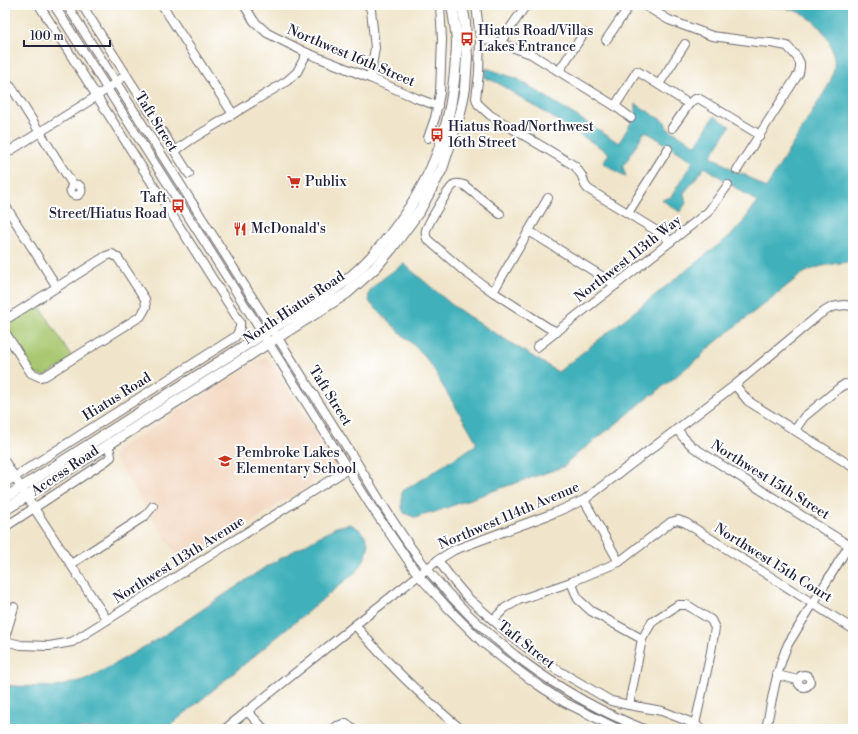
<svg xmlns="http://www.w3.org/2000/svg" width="858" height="734" viewBox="0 0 858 734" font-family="'Libre Bodoni',serif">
<rect width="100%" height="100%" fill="#fff"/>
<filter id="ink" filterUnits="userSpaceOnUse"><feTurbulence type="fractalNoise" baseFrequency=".025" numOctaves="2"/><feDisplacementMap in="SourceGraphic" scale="8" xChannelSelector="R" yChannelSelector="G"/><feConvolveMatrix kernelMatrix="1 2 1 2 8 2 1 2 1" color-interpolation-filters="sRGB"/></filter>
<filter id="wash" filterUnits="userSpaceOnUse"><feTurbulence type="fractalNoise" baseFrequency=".012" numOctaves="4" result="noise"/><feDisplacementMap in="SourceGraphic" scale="16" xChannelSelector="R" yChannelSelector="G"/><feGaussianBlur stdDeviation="0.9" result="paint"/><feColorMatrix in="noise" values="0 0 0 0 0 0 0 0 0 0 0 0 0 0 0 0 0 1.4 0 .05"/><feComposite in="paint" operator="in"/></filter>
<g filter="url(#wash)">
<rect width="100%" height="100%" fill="#f0e5ca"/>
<path fill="#f2d5bd" d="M266,356l71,111 -154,99 -70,-111 2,-4z"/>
<path fill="#a8c76f" stroke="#657455" d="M36,300l37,59 -28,17 -14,-3 -26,-41v-12z"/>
<g fill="#41b1bb" stroke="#326a7b">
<path d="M741,5h112v257c-18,1 -35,3 -51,12l-80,63 -17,14 -5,7 -4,2 -22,18 -17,13v1l-3,3 -2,-1 -42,35h-1l-42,33v2l-4,3 -59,20 -72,26 -2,-1 -14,6 -12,-5 -2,-5v-12h-1l2,-5 71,-45 2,-2v-3l-8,-14 -27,-44 -6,-12 -12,-17 -15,-14 -37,-36c-2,-3 -3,-6 -2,-10 2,-9 27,-25 35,-30l47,40 17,12 22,14 68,42 174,-138 11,-12 14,-20 -52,-35 -21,26 2,10 -6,9 -18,-12 9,-3 22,-36 -48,-30 -22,36 3,10 -23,-14 6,-10 -113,-71 -11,-4 1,-10 32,11 101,64 17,-29v-10l29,18 2,6 29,17 18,-29 16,10 -19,30 29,18 2,-1 24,15 62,-102c4,-8 7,-17 6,-26 -2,-22 -18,-42 -38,-49 -11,-4 -22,-3 -33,-4 -7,0 -15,-1 -22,-2z"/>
<path d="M350,524c4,2 10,5 13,9 11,13 2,25 -5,37l-192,159h-161v-45l8,2 43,1 34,-9 73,-42 104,-70 69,-39z"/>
</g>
</g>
<g filter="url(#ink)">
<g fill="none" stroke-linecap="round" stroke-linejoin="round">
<g stroke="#6a666d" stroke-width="10">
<g id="minor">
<path d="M54,5l209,329 108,172 47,69 29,32 35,35 33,26 23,17 26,17 54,27"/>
<path d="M67,5l290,458c22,36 44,73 70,106 57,70 133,127 217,160"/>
<path d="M82,5l107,169"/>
<path d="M162,5l71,109"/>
<path d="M244,5l10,16 13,12 40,20 63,25 46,20 22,8"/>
<path d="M368,5l3,5 4,38 -5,30"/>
<path d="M476,5l4,33 -1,35 -3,25 2,6 12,11 85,51 7,10 3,9 3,4 77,47 5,6"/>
<path d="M644,5l25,15 43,16 45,6 14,1 16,3 10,11 3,6v5l-1,5 -62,97"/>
<path d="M480,38l20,5 31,11 84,52 16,12"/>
<path d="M606,40l24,-35"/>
<path d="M500,43l26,-38"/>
<path d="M559,71l25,-38"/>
<path d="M5,81l7,7 61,97"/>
<path d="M659,84l26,-40"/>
<path d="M615,106l22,-35 52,33 4,-4 5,-2 62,37"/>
<path d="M672,128l17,-24"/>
<path d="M428,138l7,-20 5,-25 2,-54 -2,-34"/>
<path d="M175,151l17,-12 95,-58 10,-9 10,-19"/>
<path d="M5,154l92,-58 29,-21"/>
<circle cx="76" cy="190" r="5.5"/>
<path d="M5,205l52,82"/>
<path d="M628,213l40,-64"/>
<path d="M500,214l-36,-29c-3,-1 -6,-2 -9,-1 -6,3 -26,38 -29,46 -1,3 0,6 1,9l38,33 28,20 54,35 10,5"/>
<path d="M529,231l87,54"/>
<path d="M493,292l55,-94"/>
<path d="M5,320l101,-64 6,-2 6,4 27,41 1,8 -5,9 -96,60 -5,1 -9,-4 -26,-41"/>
<path d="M537,347l171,-135 20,-27"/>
<path d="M735,385l13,16 105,66"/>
<path d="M677,429l6,8 10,10 160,101"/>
<path d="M795,430l9,-13 35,-29 6,-4 8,2"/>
<path d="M5,462l29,46 73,112"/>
<path d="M5,483l230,-146c4,-5 6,-9 5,-15l-201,-317"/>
<path d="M584,500l35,62"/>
<path d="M5,527l29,-19 72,-47 5,-4 -1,-6 -3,-6"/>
<path d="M438,560l13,18 16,19 26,23 17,15 39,30 62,36 18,4 33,6 33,13 6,5"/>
<path d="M71,564l74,-48 8,-10"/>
<path d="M571,582l7,17 13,12 51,28 10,-17 26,-17h9l24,15 4,8 -5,29 -15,67"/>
<path d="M493,620l12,-12 14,-8 52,-18 48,-20 52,-40 7,-2 8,3 167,106"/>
<path d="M355,625c32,38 67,72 106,104"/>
<path d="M5,637l9,-30"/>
<path d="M5,641l16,4 28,1 23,-4 279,-175"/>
<path d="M777,675l21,5"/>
<circle cx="804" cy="681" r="6"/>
<path d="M629,705l13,-66"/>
<path d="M247,711l17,18"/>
<path d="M225,729l130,-104 83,-65 16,-10 100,-37 30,-13 151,-115 85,-71 12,-7 12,-2 9,1"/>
<path d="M333,729l4,-3 9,-3 8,6"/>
<path d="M766,729c6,-29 10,-58 22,-85l65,-105"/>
</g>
</g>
<g stroke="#6a666d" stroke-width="12">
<g id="major">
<path d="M5,498l266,-169c25,-14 49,-29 72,-46 43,-34 84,-93 100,-146 6,-21 10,-44 12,-66 1,-10 2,-20 2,-30 -1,-12 -3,-24 -5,-36"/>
<path d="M5,510l311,-197 31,-20 28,-25 17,-20 28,-38 22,-41 18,-56 5,-25 2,-31 -2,-35 -3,-17"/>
</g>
</g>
<use href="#minor" stroke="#fff" stroke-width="8"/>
<use href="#major" stroke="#fff" stroke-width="10"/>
</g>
</g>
<defs>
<g id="bus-bare" transform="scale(1.08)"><path d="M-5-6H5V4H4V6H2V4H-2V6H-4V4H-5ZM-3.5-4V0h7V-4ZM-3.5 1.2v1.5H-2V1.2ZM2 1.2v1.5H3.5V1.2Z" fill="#c8321e" stroke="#fff" stroke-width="2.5" paint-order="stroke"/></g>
<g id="supermarket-bare" transform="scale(1.08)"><path d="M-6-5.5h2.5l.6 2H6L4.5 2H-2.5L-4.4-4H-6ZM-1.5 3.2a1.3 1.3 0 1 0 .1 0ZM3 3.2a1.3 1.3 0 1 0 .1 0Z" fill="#c8321e" stroke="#fff" stroke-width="2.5" paint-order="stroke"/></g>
<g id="restaurant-bare" transform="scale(1.08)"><path d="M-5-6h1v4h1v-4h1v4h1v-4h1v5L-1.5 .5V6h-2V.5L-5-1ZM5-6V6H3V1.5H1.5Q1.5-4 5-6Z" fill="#c8321e" stroke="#fff" stroke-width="2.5" paint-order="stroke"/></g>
<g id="school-bare" transform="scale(1.08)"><path d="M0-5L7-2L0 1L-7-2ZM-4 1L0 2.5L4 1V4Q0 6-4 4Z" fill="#c8321e" stroke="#fff" stroke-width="2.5" paint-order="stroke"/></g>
</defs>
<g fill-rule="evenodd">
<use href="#bus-bare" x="467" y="39"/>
<use href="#bus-bare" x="437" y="135"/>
<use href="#supermarket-bare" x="294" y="182"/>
<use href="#bus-bare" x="178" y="206"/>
<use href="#restaurant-bare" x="240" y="229"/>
<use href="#school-bare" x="225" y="461"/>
</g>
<g text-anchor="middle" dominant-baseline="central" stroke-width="4" stroke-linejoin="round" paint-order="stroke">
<g font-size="14" fill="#22223b" stroke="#fff" text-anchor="start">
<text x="478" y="31">Hiatus Road/Villas<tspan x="478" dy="16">Lakes Entrance</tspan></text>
<text x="448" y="127">Hiatus Road/Northwest<tspan x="448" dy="16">16th Street</tspan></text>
<text x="305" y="182">Publix</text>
<text x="167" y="198" text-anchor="end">Taft<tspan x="167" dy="16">Street/Hiatus Road</tspan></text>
<text x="251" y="229">McDonald's</text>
<text x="236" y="453">Pembroke Lakes<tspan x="236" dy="16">Elementary School</tspan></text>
</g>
<g font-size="14" fill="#22223b" stroke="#fff">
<text transform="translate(351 56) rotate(23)">Northwest 16th Street</text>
<text transform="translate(156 122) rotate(58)">Taft Street</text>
<text transform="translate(628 259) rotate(-38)">Northwest 113th Way</text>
<text transform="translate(294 308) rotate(-34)">North Hiatus Road</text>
<text transform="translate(330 396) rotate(58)">Taft Street</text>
<text transform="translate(117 397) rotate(-32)">Hiatus Road</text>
<text transform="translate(65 471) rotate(-34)">Access Road</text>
<text transform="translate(770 480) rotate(32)">Northwest 15th Street</text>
<text transform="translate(509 516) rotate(-23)">Northwest 114th Avenue</text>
<text transform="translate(179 560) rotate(-32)">Northwest 113th Avenue</text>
<text transform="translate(773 563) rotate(32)">Northwest 15th Court</text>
<text transform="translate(526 645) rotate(38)">Taft Street</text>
</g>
</g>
<rect width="858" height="734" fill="none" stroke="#fff" stroke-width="20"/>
<path d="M24 40v6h86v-6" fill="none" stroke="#22223b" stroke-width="2"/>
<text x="30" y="40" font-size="12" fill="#22223b" stroke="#ffffff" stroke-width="3" paint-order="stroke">100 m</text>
</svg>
